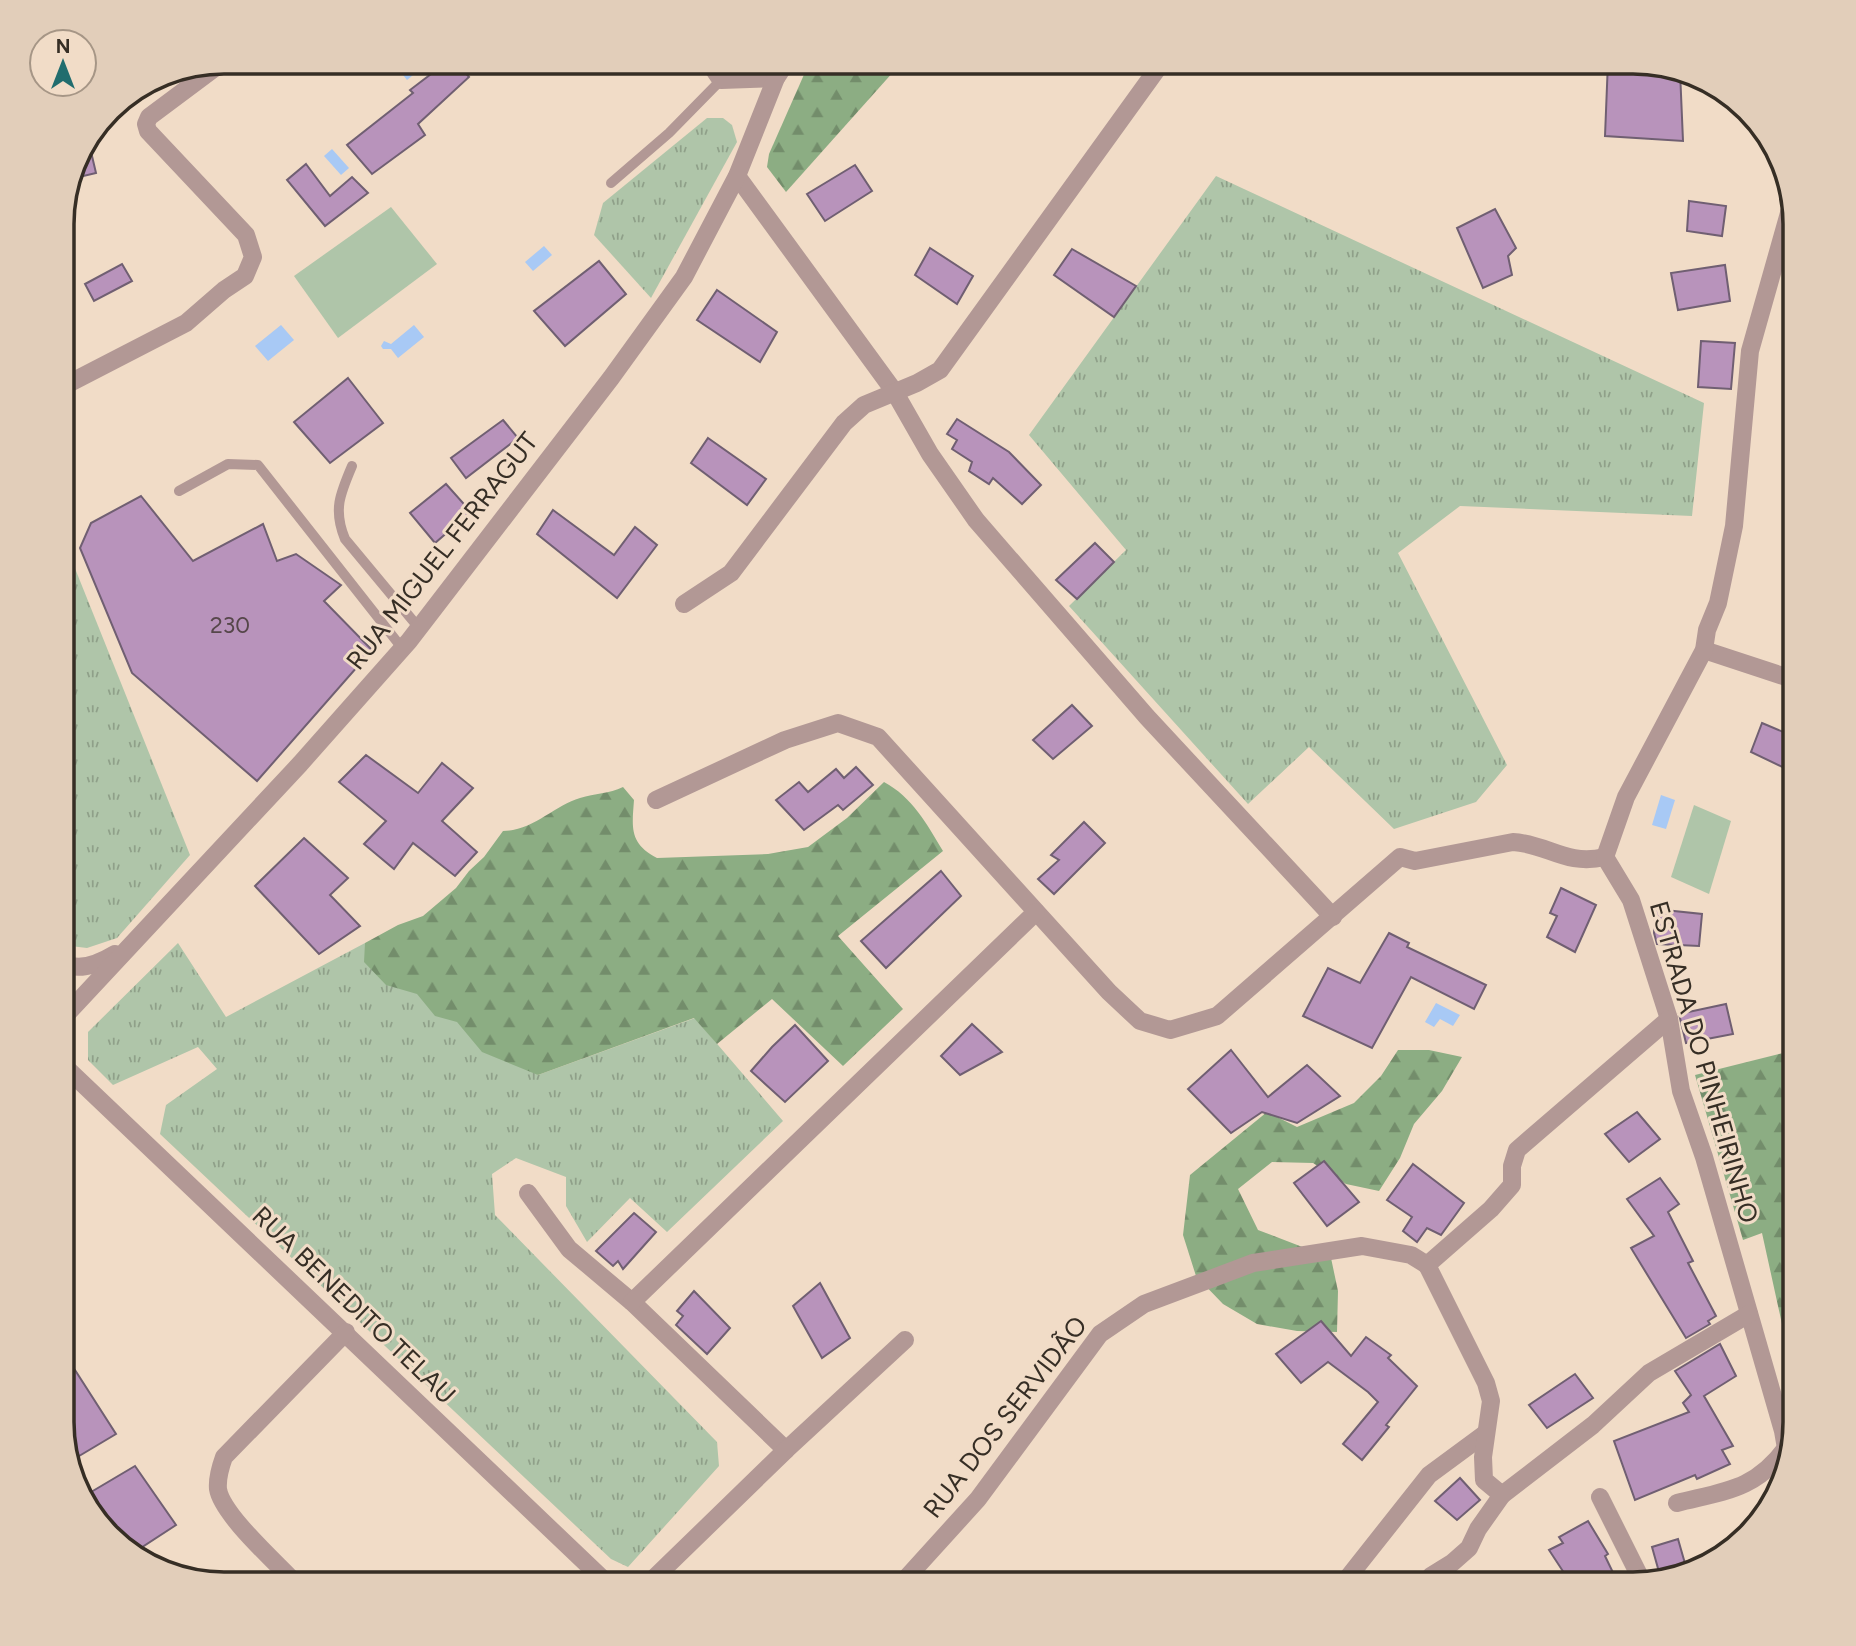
<svg xmlns="http://www.w3.org/2000/svg" width="1856" height="1646" viewBox="0 0 1856 1646" font-family="Figtree,sans-serif">
<defs>
<pattern id="grass-tufts" width="24" height="20" patternUnits="userSpaceOnUse" patternTransform="scale(1.75)"><rect width="24" height="20" fill="#afc5a9"/><path d="M3 7l-1-3M5 7V3M7 7l1-3M15 17l-1-3M17 17v-4M19 17l1-3" fill="none" stroke="#8fa089"/></pattern>
<pattern id="forest-firs" width="22" height="20" patternUnits="userSpaceOnUse" patternTransform="scale(1.75)"><rect width="22" height="20" fill="#8cad83"/><path d="M5 1l3.5 6h-7zM16 11l3.5 6h-7z" fill="#738d6b"/></pattern>
</defs>
<rect width="100%" height="100%" fill="#f1dcc7"/>
<g fill="url(#grass-tufts)">
<path d="M707,118h16l9,7 5,17 -86,156 -57,-63 9,-32z"/>
<path d="M1216,176l488,227 -12,113 -232,-10 -62,47 109,212 -31,37 -82,27 -85,-82 -61,57 -179,-198 57,-56 -97,-115z"/>
<path d="M62,536l128,319 -73,83 -30,10 -25,-3z"/>
<path d="M178,943l48,74 139,-74 173,132 157,-57 88,103 -116,111 -37,-34 -43,44 -21,-36v-29l-50,-19 -24,16 3,41 222,227 2,24 -91,101 -17,-8 -451,-425 6,-29 51,-36 -19,-22 -85,38 -25,-25v-28z"/>
</g>
<g fill="url(#forest-firs)">
<path d="M810,61h93l-117,131 -19,-25 2,-13z"/>
<path d="M884,782c28,15 43,42 59,69l-105,85 65,73 -60,57 -71,-67 -55,45 -23,-26 -156,57 -56,-23 -25,-30 -22,-6 -18,-22 -31,-9 -22,-23 1,-19 33,-18 25,-9 33,-28 13,-17 15,-14 19,-26c30,0 52,-26 77,-33 15,-5 29,-4 43,-11l11,13c-2,28 -5,43 23,58l111,-4 40,-7 39,-29z"/>
<path d="M1398,1050h31l33,7 -20,34 -28,33 -14,34 -21,33 -33,-7 -33,-21 -41,-1 -34,27 20,41 73,28 7,33 -1,41 -40,-1 -40,-7 -34,-20 -27,-28 -13,-41 7,-60 77,-63 30,15 57,-24 27,-27z"/>
<path d="M1795,1050l-1,266 -12,8 -20,-91 -19,7 -48,-165z"/>
</g>
<g fill="#afc5a9">
<path d="M391,207l46,57 -99,74 -44,-62z"/>
<path d="M1694,805l37,16 -22,73 -38,-17z"/>
</g>
<g fill="#a8c9f5">
<path d="M392,61h18l8,10 -11,9z"/>
<path d="M332,149l17,19 -8,7 -17,-19z"/>
<path d="M544,246l8,9 -19,16 -8,-9z"/>
<path d="M281,325l13,15 -26,21 -13,-15z"/>
<path d="M414,325l10,12 -26,21 -7,-9h-8l-2,-3 3,-5 7,3z"/>
<path d="M1661,795l14,5 -9,29 -14,-4z"/>
<path d="M1436,1003l24,12 -7,11 -13,-7 -6,8 -9,-5z"/>
</g>
<g fill="#b893bb" stroke="#705f72" stroke-width="2">
<path d="M421,61h35l13,16 -51,47 7,11 -53,39 -25,-29 66,-52 -3,-3 21,-16z"/>
<path d="M1608,61h25l47,10 3,70 -78,-5z"/>
<path d="M88,139l8,34 -25,6 7,-27z"/>
<path d="M306,164l24,32 22,-19 16,16 -43,33 -38,-46z"/>
<path d="M855,165l17,26 -47,30 -18,-27z"/>
<path d="M1689,201l37,5 -4,30 -35,-5z"/>
<path d="M1495,209l21,39 -8,8 4,19 -29,13 -26,-60z"/>
<path d="M930,248l43,28 -16,28 -42,-29z"/>
<path d="M1072,249l64,37 -22,31 -60,-42z"/>
<path d="M599,261l27,33 -61,52 -31,-35z"/>
<path d="M122,264l10,17 -38,20 -9,-17z"/>
<path d="M1725,265l5,36 -52,9 -7,-37z"/>
<path d="M717,290l60,42 -17,30 -63,-42z"/>
<path d="M1701,341l34,2 -4,46 -33,-2z"/>
<path d="M348,378l35,45 -53,40 -36,-41z"/>
<path d="M957,419l52,33 32,33 -19,19 -29,-26 -4,6 -20,-13 3,-9 -20,-13 5,-9 -10,-6z"/>
<path d="M503,420l15,18 -52,40 -15,-20z"/>
<path d="M708,438l58,41 -19,26 -56,-42z"/>
<path d="M446,484l25,28 -36,31 -25,-30z"/>
<path d="M141,496l52,65 70,-37 14,37 19,-7 45,31 -17,16 48,49 -115,131 -125,-108 -52,-125 11,-25z"/>
<path d="M553,510l61,45 21,-28 22,18 -40,53 -80,-64z"/>
<path d="M1095,543l19,19 -37,37 -21,-19z"/>
<path d="M1072,705l20,21 -39,33 -20,-19z"/>
<path d="M1762,723l33,14v36l-44,-21z"/>
<path d="M366,755l52,38 24,-30 31,25 -31,33 35,31 -22,24 -42,-33 -19,26 -30,-25 22,-23 -47,-39z"/>
<path d="M856,767l17,18 -30,25 -5,-5 -34,25 -28,-30 23,-18 9,10 28,-23 8,9z"/>
<path d="M1084,822l21,21 -51,51 -16,-15 21,-19 -8,-5z"/>
<path d="M304,838l44,40 -18,17 30,31 -41,28 -64,-68z"/>
<path d="M941,871l20,25 -75,72 -25,-27z"/>
<path d="M1561,888l35,17 -21,47 -28,-15 10,-21 -7,-3z"/>
<path d="M1655,909l47,5 -3,32 -42,-2 -3,-11z"/>
<path d="M1389,933l20,10 -2,4 79,38 -12,24 -63,-32 -39,71 -69,-32 25,-48 32,15z"/>
<path d="M1726,1004l7,30 -47,9 -7,-29z"/>
<path d="M972,1024l30,28 -42,23 -19,-19z"/>
<path d="M795,1025l33,36 -43,41 -34,-31 21,-24z"/>
<path d="M1231,1050l37,47 39,-32 33,31 -43,27 -35,-11 -31,21 -43,-44z"/>
<path d="M1637,1112l23,27 -31,23 -24,-28z"/>
<path d="M1324,1161l35,41 -32,24 -33,-43z"/>
<path d="M1413,1164l51,39 -23,32 -14,-7 -10,14 -14,-11 9,-14 -25,-17z"/>
<path d="M1660,1178l19,26 -11,8 25,49 -5,2 28,53 -8,5 2,3 -24,14 -55,-90 23,-12 -27,-37z"/>
<path d="M634,1213l22,19 -33,37 -5,-8 -5,5 -17,-15z"/>
<path d="M820,1283l30,55 -28,20 -29,-52z"/>
<path d="M694,1291l36,37 -23,26 -31,-29 7,-9 -6,-5z"/>
<path d="M1321,1321l30,35 15,-19 25,18 -3,3 29,28 -31,39 3,2 -27,33 -19,-16 35,-42 -10,-10 -40,-30 -27,21 -25,-29z"/>
<path d="M1720,1344l16,32 -32,20 29,50 -11,4 8,14 -33,15 -2,-4 -60,25 -21,-59 75,-29 -6,-9 8,-8 -16,-24z"/>
<path d="M75,1370l41,64 -47,28 -7,-29v-55z"/>
<path d="M1575,1374l18,24 -46,30 -18,-23z"/>
<path d="M135,1466l41,59 -43,28 -24,-15 -28,-40z"/>
<path d="M1460,1478l20,22 -23,20 -22,-19z"/>
<path d="M1588,1521l20,33 -3,2 14,29h-47l-23,-35 14,-7 -4,-6z"/>
<path d="M1678,1539l10,35 -27,5 -9,-32z"/>
</g>
<g fill="none" stroke-linecap="round" stroke-linejoin="round">
<g stroke="#b29895" stroke-width="10">
<path d="M611,183l58,-50 52,-53"/>
<path d="M352,466c-12,28 -19,44 -7,73l74,89"/>
<path d="M179,491l49,-27 30,1 144,183"/>
</g>
<g stroke="#b29895" stroke-width="18">
<path d="M708,61l13,19 55,-2"/>
<path d="M737,176l157,215 36,63 46,66 171,197 186,200"/>
<path d="M62,387l124,-64 38,-33 21,-14 8,-19 -7,-22 -98,-104 -2,-7 3,-7 75,-56"/>
<path d="M684,604l47,-31 113,-150 20,-18 53,-22 23,-13 223,-309"/>
<path d="M1704,650l91,30"/>
<path d="M656,800l129,-60 53,-17 40,14 231,255 31,29 30,9 47,-14 183,-159 15,4 98,-19c35,2 52,24 92,15"/>
<path d="M62,962c16,11 38,1 53,-8"/>
<path d="M62,1019l238,-255 109,-123 202,-263 73,-101 53,-101 39,-98 11,-17"/>
<path d="M62,1064l547,521"/>
<path d="M528,1193l41,56 63,53 154,148"/>
<path d="M632,1302l404,-390"/>
<path d="M1788,1460l-5,-29 -79,-274 -23,-66 -12,-72 -38,-119 -26,-43 21,-60 78,-147 3,-20 11,-27 16,-77 16,-175 41,-145"/>
<path d="M1502,1495l91,-70 56,-52 100,-59"/>
<path d="M1600,1497l43,86"/>
<path d="M1677,1503c48,-12 78,-13 109,-55"/>
<path d="M297,1585c-19,-21 -75,-70 -79,-96 -1,-11 2,-21 6,-32l122,-125"/>
<path d="M647,1585l139,-135 119,-110"/>
<path d="M900,1585l78,-86 122,-165 44,-30 109,-41 109,-17 49,9 16,10 64,-56 21,-24v-19l5,-16 152,-131"/>
<path d="M1342,1585l87,-110 57,-42"/>
<path d="M1423,1585l8,-9 21,-13 17,-15 9,-19 24,-34 -18,-15 -1,-23 8,-56 -5,-18 -59,-118"/>
</g>
</g>
<g text-anchor="middle" dominant-baseline="central" stroke-width="6" stroke-linejoin="round" paint-order="stroke">
<g font-size="23" fill="#56474a">
<text x="230" y="625">230</text>
</g>
<g font-size="26" fill="#362e25" stroke="#f1dcc7">
<text transform="translate(442 551) rotate(-52)">RUA MIGUEL FERRAGUT</text>
<text transform="translate(1704 1062) rotate(74)">ESTRADA DO PINHEIRINHO</text>
<text transform="translate(354 1305) rotate(44)">RUA BENEDITO TELAU</text>
<text transform="translate(1005 1417) rotate(-52)">RUA DOS SERVIDÃO</text>
</g>
</g>
<path d="M0 0H1856V1646H0ZM224 74H1633A150 150 0 0 1 1783 224V1422A150 150 0 0 1 1633 1572H224A150 150 0 0 1 74 1422V224A150 150 0 0 1 224 74Z" fill="#e2ceba" fill-rule="evenodd"/>
<path fill="none" stroke="#362e25" stroke-width="3.5" d="M224 74H1633A150 150 0 0 1 1783 224V1422A150 150 0 0 1 1633 1572H224A150 150 0 0 1 74 1422V224A150 150 0 0 1 224 74Z"/>
<g transform="translate(63 63)"><circle r="33" fill="#f1dcc7" stroke="#a69686" stroke-width="2"/>
<path d="M0-5L12 26L0 18L-12 26Z" fill="#216d6e"/>
<text y="-10" font-size="19" font-weight="bold" text-anchor="middle" fill="#362e25">N</text>
</g>
</svg>
